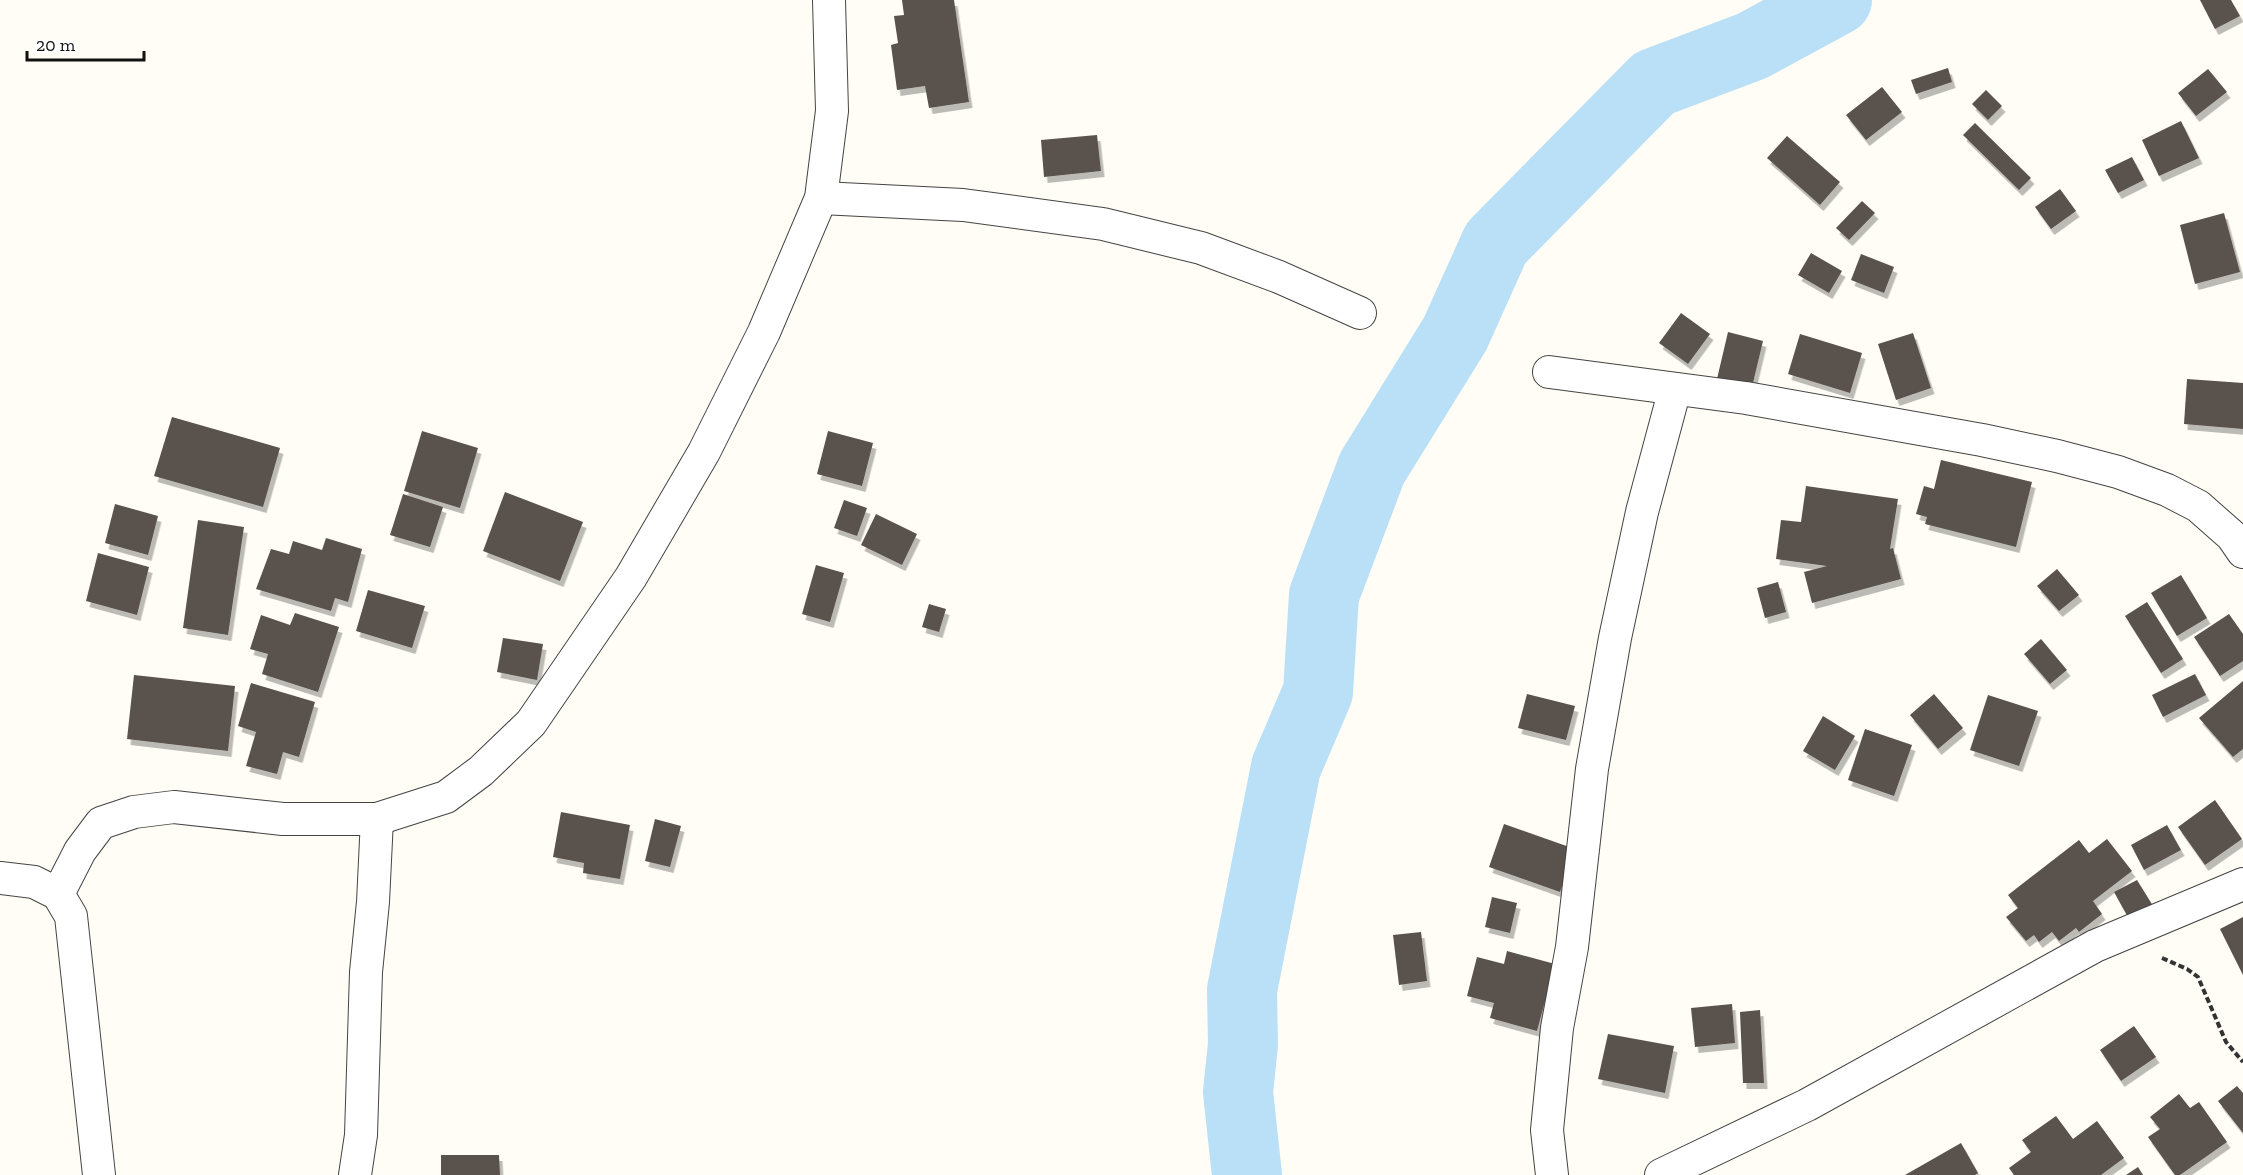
<svg xmlns="http://www.w3.org/2000/svg" width="2243" height="1175" viewBox="0 0 2243 1175" font-family="'Zilla Slab',serif">
<defs>
<filter id="shadow"><feDropShadow dx="3.5" dy="6" stdDeviation="0" flood-color="#0004"/></filter>
</defs>
<rect width="100%" height="100%" fill="#fffdf5"/>
<g fill="none" stroke-linecap="round" stroke-linejoin="round">
<path stroke="#b9e0f7" stroke-width="70" d="M1247,1175l-9,-83 5,-48 -1,-54 44,-223 32,-75 6,-97 48,-127 83,-134 41,-91 158,-160 98,-37 85,-46"/>
</g>
<g fill="#5a524d" filter="url(#shadow)">
<path d="M902,0h52l15,102 -40,6 -4,-22 -28,4 -6,-45 7,-2 -4,-27 10,-1z"/>
<path d="M2200,0h31l9,16 -25,13z"/>
<path d="M1948,68l4,14 -36,12 -5,-14z"/>
<path d="M2208,69l19,23 -31,24 -18,-23z"/>
<path d="M1882,87l20,25 -36,28 -20,-25z"/>
<path d="M1986,90l16,16 -14,14 -16,-16z"/>
<path d="M2181,121l18,37 -40,18 -17,-36z"/>
<path d="M1975,123l56,55 -12,12 -56,-55z"/>
<path d="M1097,135l4,36 -57,6 -3,-37z"/>
<path d="M1787,136l53,46 -20,23 -53,-47z"/>
<path d="M2132,157l12,23 -26,13 -13,-23z"/>
<path d="M2060,189l16,22 -25,18 -16,-22z"/>
<path d="M1862,201l13,12 -26,27 -13,-12z"/>
<path d="M2224,213l16,59 -45,12 -15,-59z"/>
<path d="M1811,253l31,18 -13,22 -31,-18z"/>
<path d="M1861,254l33,13 -10,26 -33,-13z"/>
<path d="M1681,313l29,21 -22,30 -29,-21z"/>
<path d="M1728,332l35,9 -11,46 -35,-8z"/>
<path d="M1913,333l18,55 -35,12 -18,-56z"/>
<path d="M1800,334l62,19 -12,40 -62,-19z"/>
<path d="M2187,379l56,4v46l-59,-5z"/>
<path d="M172,417l108,31 -17,59 -109,-31z"/>
<path d="M422,431l56,17 -18,60 -56,-17z"/>
<path d="M828,431l45,12 -11,43 -45,-12z"/>
<path d="M1941,460l91,22 -16,65 -91,-23 2,-7 -11,-3 8,-28 10,3z"/>
<path d="M1806,486l92,13 -8,50 3,-1 8,31 -89,24 -8,-31 23,-6 -51,-7 5,-39 20,2z"/>
<path d="M505,492l78,30 -23,59 -77,-30z"/>
<path d="M403,494l40,13 -13,40 -40,-12z"/>
<path d="M844,500l23,8 -10,28 -23,-8z"/>
<path d="M115,504l43,12 -10,39 -43,-12z"/>
<path d="M876,514l41,20 -15,31 -41,-20z"/>
<path d="M198,520l46,7 -16,108 -45,-7z"/>
<path d="M326,538l36,11 -14,53 -13,-4 -4,13 -75,-22 15,-40 18,5 4,-13 29,9z"/>
<path d="M98,553l51,14 -12,48 -51,-14z"/>
<path d="M816,565l28,8 -14,49 -28,-8z"/>
<path d="M2057,569l22,26 -20,16 -22,-25z"/>
<path d="M2181,575l26,43 -30,18 -26,-43z"/>
<path d="M1778,582l8,30 -21,6 -8,-30z"/>
<path d="M368,590l57,16 -13,42 -56,-17z"/>
<path d="M2147,602l36,57 -22,14 -36,-57z"/>
<path d="M929,604l17,5 -7,23 -17,-5z"/>
<path d="M295,613l44,14 -21,65 -56,-18 6,-20 -18,-5 11,-34 29,10z"/>
<path d="M2229,614l14,20v27l-23,15 -26,-39z"/>
<path d="M503,638l40,6 -6,36 -40,-8z"/>
<path d="M2041,639l26,31 -17,14 -26,-30z"/>
<path d="M2195,674l11,21 -43,22 -11,-22z"/>
<path d="M134,675l101,11 -7,65 -101,-12z"/>
<path d="M2243,681v68l-10,8 -34,-39z"/>
<path d="M251,683l64,19 -16,55 -16,-5 -6,22 -31,-8 10,-34 -18,-6z"/>
<path d="M1527,694l48,12 -9,34 -48,-12z"/>
<path d="M1934,694l29,34 -25,21 -28,-34z"/>
<path d="M1988,695l50,16 -19,55 -49,-16z"/>
<path d="M1823,716l32,20 -20,34 -32,-19z"/>
<path d="M1865,729l47,16 -18,51 -46,-16z"/>
<path d="M2215,800l27,39 -37,26 -27,-38z"/>
<path d="M561,812l69,13 -10,54 -37,-6 1,-10 -31,-6z"/>
<path d="M655,819l26,7 -11,41 -25,-6z"/>
<path d="M1504,824l71,25 -15,43 -71,-25z"/>
<path d="M2167,825l14,25 -37,20 -13,-25z"/>
<path d="M2107,839l25,32 -39,30 9,13 -23,18 -3,-4 -17,13 -7,-9 -13,10 -5,-7 -8,6 -20,-24 12,-9 -10,-13 71,-55 10,13z"/>
<path d="M2137,880l16,26 -24,13 -15,-27z"/>
<path d="M1492,897l25,6 -7,30 -25,-6z"/>
<path d="M2243,917v58l-23,-46z"/>
<path d="M1421,932l6,49 -28,4 -6,-50z"/>
<path d="M1507,951l48,13 -18,67 -47,-13 4,-15 -27,-7 10,-39 27,7z"/>
<path d="M1732,1004l3,39 -40,4 -4,-39z"/>
<path d="M1760,1010l4,73h-21l-3,-71z"/>
<path d="M2134,1026l22,31 -35,24 -21,-31z"/>
<path d="M1608,1034l66,12 -9,47 -67,-14z"/>
<path d="M2237,1086l6,7v40l-25,-32z"/>
<path d="M2179,1094l11,14 9,-6 28,40 -47,33h-5l-27,-38 12,-8 -10,-12z"/>
<path d="M2056,1116l17,23 24,-18 27,37 -23,17h-87l-5,-7 22,-16 -9,-12z"/>
<path d="M1961,1143l17,30 -3,2h-70z"/>
<path d="M441,1155h58l1,20h-59z"/>
<path d="M2138,1167l5,8h-17z"/>
</g>
<g fill="none" stroke-linecap="round" stroke-linejoin="round">
<g stroke="#444" stroke-width="34">
<g id="street">
<path d="M821,198l142,7 140,19 98,24 78,29 81,36"/>
<path d="M1549,372l197,26 236,42 75,16 61,16 49,18 31,16 34,30 11,16"/>
<path d="M0,878l34,4 24,12 13,22 28,259"/>
<path d="M58,894l22,-43 21,-28 33,-11 40,-5 109,12h94l69,-22 35,-26 50,-48 100,-146 73,-125 60,-120 57,-134 11,-87 -3,-111"/>
<path d="M355,1175l6,-40 5,-163 7,-70 4,-83"/>
<path d="M1552,1175l-5,-45 10,-102 15,-81 20,-178 23,-131 27,-126 33,-123"/>
<path d="M1661,1175l146,-70 288,-159 148,-62"/>
</g>
</g>
<path stroke="#333" stroke-width="4" stroke-dasharray="6 3" stroke-linecap="butt" d="M2162,958l25,11 11,8 28,65 17,20"/>
<use href="#street" stroke="#fff" stroke-width="32"/>
</g>
<path d="M27 51v9h117v-9" fill="none" stroke="#111111" stroke-width="3"/>
<text x="36" y="51" font-size="18" fill="#111111" stroke="#ffffff" stroke-width="4.5" paint-order="stroke">20 m</text>
</svg>
